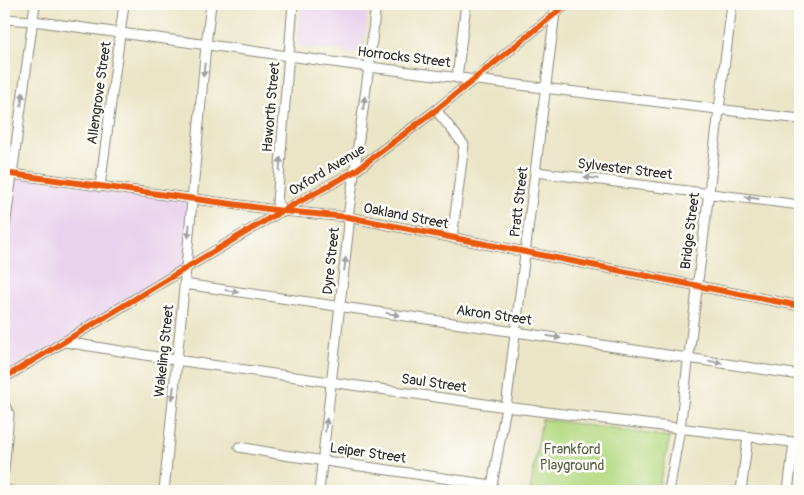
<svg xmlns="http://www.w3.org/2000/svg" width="804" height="495" viewBox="0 0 804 495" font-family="Pangolin,sans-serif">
<rect width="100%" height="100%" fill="#fdfcf7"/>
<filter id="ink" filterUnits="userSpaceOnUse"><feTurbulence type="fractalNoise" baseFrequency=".02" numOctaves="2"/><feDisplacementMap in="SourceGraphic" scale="10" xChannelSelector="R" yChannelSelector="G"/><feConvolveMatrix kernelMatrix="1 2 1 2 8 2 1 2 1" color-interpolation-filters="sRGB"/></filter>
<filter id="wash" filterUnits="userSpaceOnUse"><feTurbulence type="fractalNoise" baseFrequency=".0096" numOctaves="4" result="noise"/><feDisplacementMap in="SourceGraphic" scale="20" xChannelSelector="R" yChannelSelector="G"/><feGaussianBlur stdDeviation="1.12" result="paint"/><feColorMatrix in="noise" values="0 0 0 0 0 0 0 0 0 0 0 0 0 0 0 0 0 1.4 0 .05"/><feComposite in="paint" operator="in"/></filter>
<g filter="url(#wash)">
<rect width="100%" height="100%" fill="#eae5c6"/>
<g fill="#e9d2ed">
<path d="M302,4h66l-5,50 -66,-8z"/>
<path d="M11,174l181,25 -6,69 -182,110v-144z"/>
</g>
<path fill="#b4d981" stroke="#708256" d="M542,419l128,18 -12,54h-128z"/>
</g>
<g filter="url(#ink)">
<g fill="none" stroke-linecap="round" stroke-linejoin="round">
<g stroke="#8a8878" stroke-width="11">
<g id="minor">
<path d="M4,19l29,2 336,46 431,52"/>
<path d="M457,78l9,-74"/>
<path d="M436,110l28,35 -12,93"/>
<path d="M536,172l264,33"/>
<path d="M4,173l279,38 65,6 452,89"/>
<path d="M100,187l24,-183"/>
<path d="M283,211l-6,-9 16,-198"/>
<path d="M4,234l31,-230"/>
<path d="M184,284l332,48 284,43"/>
<path d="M65,342l111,18 330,47 294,36"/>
<path d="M4,378l182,-110 87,-52 82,-45 81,-61 131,-106"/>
<path d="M4,404l5,10 -5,57"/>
<path d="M239,447l45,8 208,30"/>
<path d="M4,490l7,1"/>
<path d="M164,491l22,-223 20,-223 5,-41"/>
<path d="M319,491l30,-266 -1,-8 21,-150 7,-63"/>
<path d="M491,491l15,-84 50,-403"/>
<path d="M669,491l11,-63 52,-424"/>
<path d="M741,491l7,-54"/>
<path d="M788,491l6,-49"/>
</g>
</g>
<use href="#minor" stroke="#fff" stroke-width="9"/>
<g stroke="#fdfcf7" stroke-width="9">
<g id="cycleway">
<path d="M4,173l279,38 65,6 452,89"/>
<path d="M4,378l182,-110 87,-52 82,-45 81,-61 131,-106"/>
</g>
</g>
<use href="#cycleway" stroke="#e8590c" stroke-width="6"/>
</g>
<defs><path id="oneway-solid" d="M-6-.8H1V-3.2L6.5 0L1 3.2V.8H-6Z" transform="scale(1.25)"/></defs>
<g fill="#a0a0a0">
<use href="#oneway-solid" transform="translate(204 70) rotate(96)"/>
<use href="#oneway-solid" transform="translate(22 99) rotate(-82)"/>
<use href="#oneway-solid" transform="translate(364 103) rotate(-83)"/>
<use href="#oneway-solid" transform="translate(280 164) rotate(-85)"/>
<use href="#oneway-solid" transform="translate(591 178) rotate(-173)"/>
<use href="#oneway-solid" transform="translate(752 198) rotate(-173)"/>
<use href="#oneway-solid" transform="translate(189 231) rotate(95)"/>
<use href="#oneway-solid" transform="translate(345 264) rotate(-84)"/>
<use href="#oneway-solid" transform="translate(232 291) rotate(8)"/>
<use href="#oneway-solid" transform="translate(393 314) rotate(8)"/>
<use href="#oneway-solid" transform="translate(554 337) rotate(9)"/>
<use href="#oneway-solid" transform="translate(715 362) rotate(9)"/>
<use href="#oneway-solid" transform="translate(173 393) rotate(96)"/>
<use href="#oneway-solid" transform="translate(326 425) rotate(-83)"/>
</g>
</g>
<g text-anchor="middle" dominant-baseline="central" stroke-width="5" stroke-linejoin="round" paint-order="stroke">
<g font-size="14" fill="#2b2b2b" stroke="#fdfcf7">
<text transform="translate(404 57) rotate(7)">Horrocks Street</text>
<text transform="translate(99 93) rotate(-82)">Allengrove Street</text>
<text transform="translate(271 107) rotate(-85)">Haworth Street</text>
<text transform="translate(625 169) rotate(7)">Sylvester Street</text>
<text transform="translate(327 170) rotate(-31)">Oxford Avenue</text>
<text transform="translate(519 202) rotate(-83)">Pratt Street</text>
<text transform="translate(406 216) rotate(11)">Oakland Street</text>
<text transform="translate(690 231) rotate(-83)">Bridge Street</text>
<text transform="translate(331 261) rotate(-84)">Dyre Street</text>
<text transform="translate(494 315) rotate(8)">Akron Street</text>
<text transform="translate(164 351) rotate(-84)">Wakeling Street</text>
<text transform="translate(434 383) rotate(8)">Saul Street</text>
<text transform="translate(368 453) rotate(8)">Leiper Street</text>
</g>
<g font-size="14" fill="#545f45" stroke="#fdfcf7">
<text x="572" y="449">Frankford<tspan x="572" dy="16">Playground</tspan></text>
</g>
</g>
<rect width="804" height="495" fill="none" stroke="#fdfcf7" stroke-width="20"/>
</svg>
